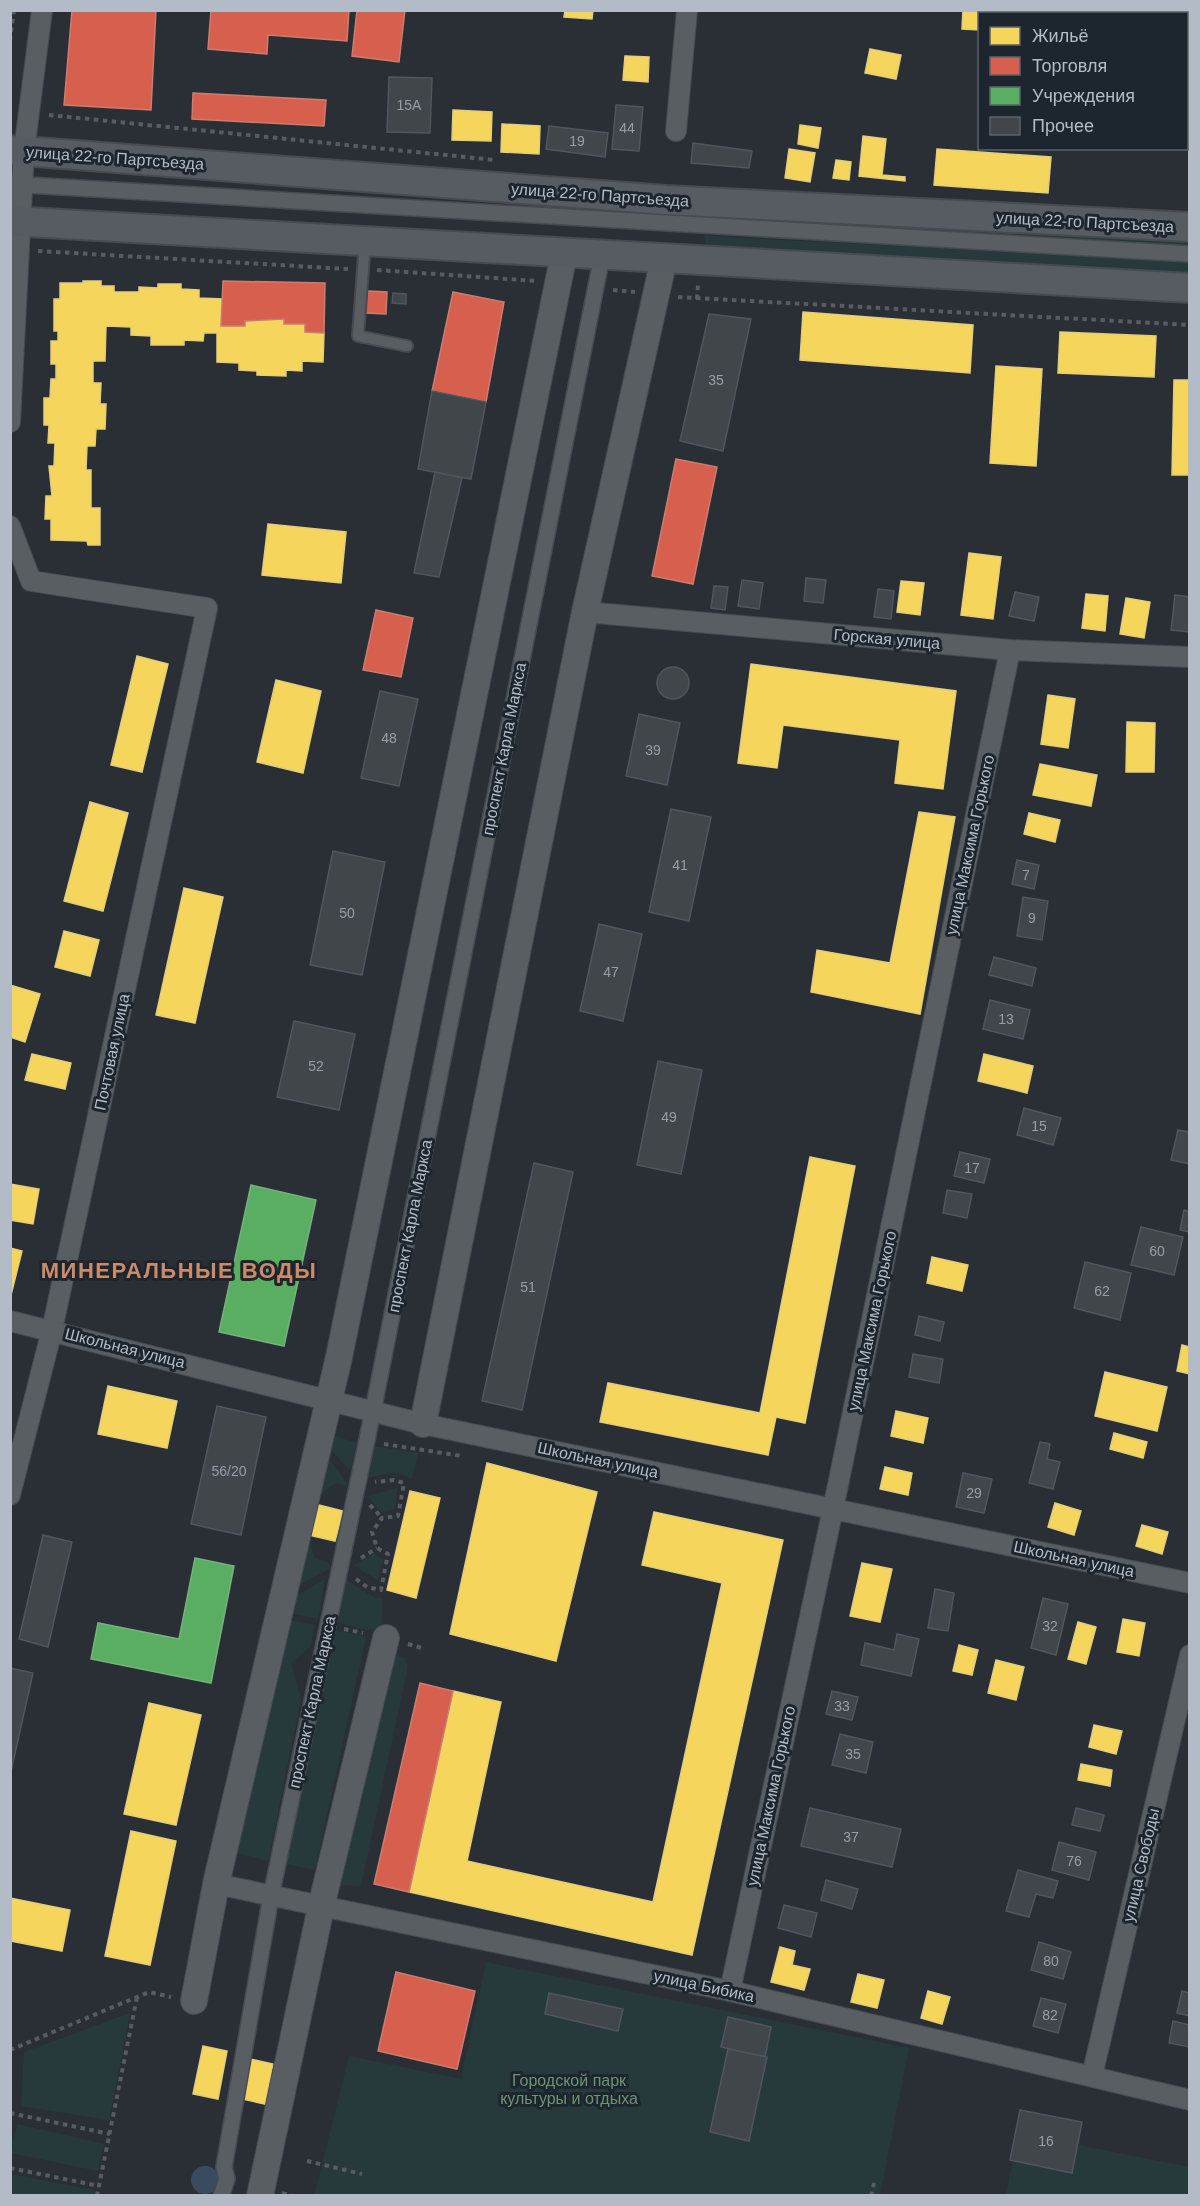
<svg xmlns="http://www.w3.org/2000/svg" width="1200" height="2206" viewBox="0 0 1200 2206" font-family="Arial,sans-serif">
<rect width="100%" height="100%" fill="#292f35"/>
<g fill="#273a3b">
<path d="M717,208l472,25v13l-454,-27z"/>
<path d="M705,236l484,25v15l-484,-26z"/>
<path d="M326,1433l31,10 -7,28 -23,-26z"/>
<path d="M373,1446l45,7 -6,26 -17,-7 -27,6z"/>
<path d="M321,1449l28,37 -14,-3 -21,17z"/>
<path d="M397,1488l-2,21 -14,3 -13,-16z"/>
<path d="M308,1539l7,19 14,5 2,5 -43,23z"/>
<path d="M373,1553l10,7 -5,20 -24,-14z"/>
<path d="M325,1579l-7,40 -35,-8v-8z"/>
<path d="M344,1579l30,18 9,1 -2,31 -13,1 -34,-8z"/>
<path d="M284,1619l31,6 -4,21 -20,17 10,37 -33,161 -34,-9z"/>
<path d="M334,1630l32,7 -51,233 -29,-6z"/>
<path d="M390,1654l13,3 5,9 -47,220 -27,-1z"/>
<path d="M486,1962l423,86 -29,147 -566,1 35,-140 112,23z"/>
<path d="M130,2013l-21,107 -88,-14 3,-54z"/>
<path d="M17,2124l87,20 -6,27 -87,-18z"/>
<path d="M1018,2133l171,34v28l-183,1z"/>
<path d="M10,2174l85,16 -1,5h-83z"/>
</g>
<circle fill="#394b5e" cx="205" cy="2180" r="14"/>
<g fill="#f6d55c" stroke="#e2ce7c" stroke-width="1.5">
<path d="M565,10h28l-1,9 -28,-2z"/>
<path d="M963,10h28v4h-11v16l-18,-1z"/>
<path d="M870,49l31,6 -5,24 -31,-6z"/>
<path d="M625,56l24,1 -1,25 -25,-2z"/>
<path d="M453,110l39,2 -1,29 -39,-1z"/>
<path d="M502,124l38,2 -1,28 -38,-2z"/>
<path d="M800,125l21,3 -3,20 -20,-4z"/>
<path d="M863,136l23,3 -4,36 23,2v4l-46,-5z"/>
<path d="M789,149l26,4 -5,29 -25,-4z"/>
<path d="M937,149l114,8 -3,36 -114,-8z"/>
<path d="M836,160l15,2 -2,18 -16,-2z"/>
<path d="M83,281h18v5h13v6h25v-5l19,1v-4h23v5l18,1v8l24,1 -2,27h24v-5l39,-2v5h21v8l19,1 -1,29 -21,-1v10l-16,-1v6l-29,-1v-4l-18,-1v-7l-22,-1v-29h-13l-1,8 -19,-1v5h-33v-9l-20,-1v-8l-25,-1 -1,35h-12v22h8l-1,21h6l-1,25h-9l-1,17h-8l-1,24h5v38h9v37h-12l-1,-4 -36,-1v-21h-6l1,-23h6l-3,-30h5l1,-23h-7l1,-18h-5v-27h6l1,-19h5v-15h-5v-23h7v-10h-4v-32h6v-16h23z"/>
<path d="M803,312l170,13 -3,48 -170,-13z"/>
<path d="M1060,332l96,4 -2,41 -96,-4z"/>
<path d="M996,366l46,3 -6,97 -46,-3z"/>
<path d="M1174,380h16v95h-18z"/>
<path d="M268,524l78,8 -5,51 -79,-8z"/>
<path d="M969,553l32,4 -8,62 -32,-4z"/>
<path d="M901,581l23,2 -4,32 -23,-3z"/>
<path d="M1086,594l22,2 -3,35 -23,-3z"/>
<path d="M1126,598l24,4 -6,36 -24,-4z"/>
<path d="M137,656l31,8 -26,108 -31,-7z"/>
<path d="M751,664l205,27 -13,98 -48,-6 5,-43 -117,-15 -6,43 -39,-5z"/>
<path d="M276,680l45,11 -18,82 -46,-11z"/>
<path d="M1048,695l27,4 -7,49 -27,-4z"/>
<path d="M1127,722l28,1 -1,49h-28z"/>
<path d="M1040,764l57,11 -6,31 -58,-11z"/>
<path d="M90,802l38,11 -25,98 -39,-10z"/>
<path d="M919,812l36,5 -35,197 -109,-22 6,-42 73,13z"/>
<path d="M1029,813l31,7 -5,22 -31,-8z"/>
<path d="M184,888l39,9 -28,126 -39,-8z"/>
<path d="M64,931l35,9 -9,36 -35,-9z"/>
<path d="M10,985l30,9 -15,48 -15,-5z"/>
<path d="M32,1054l39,9 -6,26 -40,-9z"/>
<path d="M984,1054l49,12 -6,27 -49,-12z"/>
<path d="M810,1157l45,9 -50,257 -29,-6 -8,38 -168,-33 8,-39 152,30z"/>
<path d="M10,1184l29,5 -6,35 -23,-4z"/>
<path d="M10,1248l12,3 -11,44h-1z"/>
<path d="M932,1257l36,8 -6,26 -35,-8z"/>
<path d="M1182,1345l8,2v27l-13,-3z"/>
<path d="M1105,1372l62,15 -10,44 -62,-15z"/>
<path d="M108,1386l69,15 -10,47 -69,-14z"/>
<path d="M896,1411l32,7 -5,25 -32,-7z"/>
<path d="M1114,1433l33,9 -4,16 -33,-9z"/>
<path d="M487,1463l110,29 -41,169 -106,-27z"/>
<path d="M885,1467l27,6 -4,22 -28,-6z"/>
<path d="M410,1491l30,7 -24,100 -29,-8z"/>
<path d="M311,1503l32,8 -8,30 -31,-7z"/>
<path d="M1055,1503l26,8 -7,24 -26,-8z"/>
<path d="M654,1512l129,28 -91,415 -283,-63 44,-201 48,11 -34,159 186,41 69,-319 -80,-18z"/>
<path d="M1142,1525l26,7 -6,22 -26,-8z"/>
<path d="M862,1563l30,6 -12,53 -30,-6z"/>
<path d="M1123,1619l22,4 -6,33 -22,-4z"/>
<path d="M1078,1622l18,5 -10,37 -18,-5z"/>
<path d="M959,1645l19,5 -6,25 -19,-4z"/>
<path d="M996,1660l28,7 -8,33 -28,-7z"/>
<path d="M149,1703l52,12 -25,110 -52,-11z"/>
<path d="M1094,1725l28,6 -6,23 -27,-7z"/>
<path d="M1081,1764l31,6 -2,16 -32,-6z"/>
<path d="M131,1831l45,10 -26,124 -45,-9z"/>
<path d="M10,1898l60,12 -8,41 -52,-10z"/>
<path d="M780,1947l15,4 -3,14 18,4 -6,21 -33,-8z"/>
<path d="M858,1974l26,6 -7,28 -26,-6z"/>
<path d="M928,1991l22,6 -8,27 -21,-6z"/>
<path d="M203,2046l24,5 -9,48 -25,-5z"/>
<path d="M250,2059l23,5 -8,40 -23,-5z"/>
</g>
<g fill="#d6604d" stroke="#cc7c71" stroke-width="1.5">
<path d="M72,10h84l-5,100 -87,-5z"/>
<path d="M211,10h138l-2,31 -79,-6 -1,19 -59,-5z"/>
<path d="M357,10h48l-6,52 -47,-6z"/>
<path d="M193,93l133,7 -2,26 -132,-7z"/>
<path d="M223,281l102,2 -1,50 -19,-1v-8h-21v-5l-39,2v5h-24z"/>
<path d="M368,291l19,1 -1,22 -20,-1z"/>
<path d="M453,292l51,10 -18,100 -54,-11z"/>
<path d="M676,459l41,8 -24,117 -41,-8z"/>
<path d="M376,610l37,8 -12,59 -38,-7z"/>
<path d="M420,1683l33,8 -44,201 -35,-8z"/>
<path d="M396,1972l79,19 -18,78 -79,-18z"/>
</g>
<g fill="#5aae61" stroke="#75b27f" stroke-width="1.5">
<path d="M251,1185l65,15 -32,146 -65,-14z"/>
<path d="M195,1558l39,8 -23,117 -120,-24 7,-36 81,16z"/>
</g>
<g fill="#41464b" stroke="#51565d" stroke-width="1.5">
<path d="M389,77l43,1 -2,55 -43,-1z"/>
<path d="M616,105l27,2 -4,44 -27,-2z"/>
<path d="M549,126l59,7 -3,24 -59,-8z"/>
<path d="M693,143l59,8 -3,17 -58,-5z"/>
<path d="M393,293l13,1v10l-14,-1z"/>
<path d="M709,314l42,5 -28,132 -43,-10z"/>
<path d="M432,391l54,11 -15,77 -53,-10z"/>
<path d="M435,472l27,6 -23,99 -25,-4z"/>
<path d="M806,578l20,2 -3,23 -19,-2z"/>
<path d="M742,580l21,3 -4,26 -21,-3z"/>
<path d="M714,586l14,1 -3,23 -14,-2z"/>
<path d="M878,589l16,2 -3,28 -17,-2z"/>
<path d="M1015,592l24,5 -5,24 -25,-5z"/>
<path d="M1175,595l15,2v35l-19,-2z"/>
<circle cx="673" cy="683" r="16"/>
<path d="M380,691l38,8 -19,87 -38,-8z"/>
<path d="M639,714l41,9 -13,62 -41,-9z"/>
<path d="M671,809l40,8 -22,104 -40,-9z"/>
<path d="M333,851l52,11 -23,113 -52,-10z"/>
<path d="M1017,860l22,5 -5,24 -22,-5z"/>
<path d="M1023,897l25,4 -6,39 -25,-4z"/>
<path d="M599,924l43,10 -19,87 -43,-10z"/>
<path d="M994,957l42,11 -4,18 -43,-11z"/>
<path d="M990,1000l40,10 -7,29 -40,-10z"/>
<path d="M294,1021l61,13 -16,76 -62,-13z"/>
<path d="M658,1061l44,9 -21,104 -44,-9z"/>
<path d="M1024,1108l37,10 -8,27 -36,-10z"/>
<path d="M1178,1130l12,2v32l-19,-4z"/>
<path d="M960,1152l30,7 -6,24 -30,-7z"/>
<path d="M534,1163l39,9 -51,238 -40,-9z"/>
<path d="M947,1190l25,4 -5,24 -24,-5z"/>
<path d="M1184,1210l6,2v20l-10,-2z"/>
<path d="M1141,1227l42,10 -9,38 -43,-10z"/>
<path d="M1085,1262l46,11 -11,47 -46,-12z"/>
<path d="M919,1316l25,6 -4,19 -25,-6z"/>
<path d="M913,1354l30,5 -4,24 -30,-6z"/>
<path d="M217,1406l49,11 -25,118 -50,-11z"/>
<path d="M1040,1442l10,2 -3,15 13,3 -7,27 -24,-6z"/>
<path d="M963,1473l29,6 -8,34 -28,-6z"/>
<path d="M43,1535l29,7 -24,105 -29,-8z"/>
<path d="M935,1589l19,4 -6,38 -20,-3z"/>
<path d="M1043,1598l25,6 -12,51 -25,-7z"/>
<path d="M897,1634l22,5 -8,37 -50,-11 4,-22 29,7z"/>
<path d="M10,1668l23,5 -23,103z"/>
<path d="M832,1691l26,6 -6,23 -26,-6z"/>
<path d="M840,1734l33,8 -7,31 -34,-8z"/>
<path d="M810,1808l91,21 -9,38 -91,-21z"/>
<path d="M1076,1808l28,7 -4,16 -28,-6z"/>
<path d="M1059,1842l37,10 -7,28 -37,-10z"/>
<path d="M1018,1870l40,11 -5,17 -17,-4 -7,23 -23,-6z"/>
<path d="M826,1880l32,9 -6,20 -31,-9z"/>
<path d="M784,1905l33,8 -6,24 -33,-9z"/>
<path d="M1039,1942l32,10 -8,27 -32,-9z"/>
<path d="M1182,1991l8,2v23l-13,-3z"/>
<path d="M549,1993l74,16 -5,22 -73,-17z"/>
<path d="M1041,1998l25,6 -8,29 -25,-7z"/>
<path d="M728,2017l43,10 -6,30 -44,-10z"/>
<path d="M1173,2021l17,4v22l-21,-4z"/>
<path d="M728,2049l39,8 -18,84 -39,-9z"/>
<path d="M1020,2110l62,12 -10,51 -62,-13z"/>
</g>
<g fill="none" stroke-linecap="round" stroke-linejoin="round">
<g stroke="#474b50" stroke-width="14">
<path id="service" d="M365,242l-7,94 49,10"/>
</g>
<g stroke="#474b50" stroke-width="18">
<g id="pedestrian">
<path d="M10,184l1180,70"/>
<path d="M221,2196l6,-17 -3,-12 47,-271 102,-485 229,-1155"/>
</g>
</g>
<g stroke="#474b50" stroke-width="22">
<g id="minor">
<path d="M676,131l11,-121"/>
<path d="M10,422l14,-271 18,-141"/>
<path d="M10,526l21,55 176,27 -155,722 -42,165"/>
<path d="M585,612l425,38 180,7"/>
<path d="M10,1321l413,103 767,159"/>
<path d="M216,1884l514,107 460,109"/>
<path d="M730,1991l103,-482 177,-859"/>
<path d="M1092,2076l98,-421"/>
</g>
</g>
<g stroke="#474b50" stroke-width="28">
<g id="tertiary">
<path d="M423,1424l162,-812 79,-353"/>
<path d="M194,2001l22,-117 123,-527 225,-1103"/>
<path d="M260,2196l61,-289 65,-269"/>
</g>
</g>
<g stroke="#474b50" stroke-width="32">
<g id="secondary">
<path d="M10,150l656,50 524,27"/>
<path d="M10,221l1180,67"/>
</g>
</g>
<g stroke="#575c60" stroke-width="4" stroke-dasharray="4.5 4.5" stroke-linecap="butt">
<path d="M10,41l4,-31"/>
<path d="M49,115l446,45"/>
<path d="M38,251l310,18"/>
<path d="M377,270l160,11"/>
<path d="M613,290l22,2"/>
<path d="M678,297l512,28"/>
<path d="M697,299l1,-14"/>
<path d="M384,1444l78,12"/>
<path d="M370,1505l12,13"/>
<path d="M361,1558l16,-10"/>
<path d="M356,1579l11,8 14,3 7,-36 -11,-6 -5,-16 10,-14 16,-2 6,-33 -10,-3 -19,2"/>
<path d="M344,1629l19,4"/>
<path d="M408,1644l14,4"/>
<path d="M10,2050l139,-58 22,5"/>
<path d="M10,2113l100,21"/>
<path d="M307,2161l55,13"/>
<path d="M10,2168l89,18"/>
<path d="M282,2193l11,3"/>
<path d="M97,2196l40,-199"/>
<path d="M871,2196l4,-17"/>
</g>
<use href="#service" stroke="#595e63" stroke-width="10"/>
<use href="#pedestrian" stroke="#595e63" stroke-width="15"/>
<use href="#minor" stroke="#595e63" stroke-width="20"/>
<use href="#tertiary" stroke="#595e63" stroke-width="26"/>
<use href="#secondary" stroke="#575c62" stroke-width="28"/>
</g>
<g text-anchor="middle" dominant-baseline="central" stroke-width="6" stroke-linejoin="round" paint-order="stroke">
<g font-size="14" fill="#969ea7">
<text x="409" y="105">15А</text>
<text x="627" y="128">44</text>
<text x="577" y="141">19</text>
<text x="716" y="380">35</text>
<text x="389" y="738">48</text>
<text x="653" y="750">39</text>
<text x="680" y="865">41</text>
<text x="1026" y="875">7</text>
<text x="347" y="913">50</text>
<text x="1032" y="918">9</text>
<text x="611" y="972">47</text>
<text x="1006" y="1019">13</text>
<text x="316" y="1066">52</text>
<text x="669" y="1117">49</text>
<text x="1039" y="1126">15</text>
<text x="972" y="1168">17</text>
<text x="1157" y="1251">60</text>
<text x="528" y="1287">51</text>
<text x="1102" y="1291">62</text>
<text x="229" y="1471">56/20</text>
<text x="974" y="1493">29</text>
<text x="1050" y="1626">32</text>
<text x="842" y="1706">33</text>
<text x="853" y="1754">35</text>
<text x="851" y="1837">37</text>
<text x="1074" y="1861">76</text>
<text x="1051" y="1961">80</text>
<text x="1050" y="2015">82</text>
<text x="1046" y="2141">16</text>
</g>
<g font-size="16" fill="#b3bcc6" stroke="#1d262f">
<text transform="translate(115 158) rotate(4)">улица 22-го Партсъезда</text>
<text transform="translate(600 195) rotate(4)">улица 22-го Партсъезда</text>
<text transform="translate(1085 222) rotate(3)">улица 22-го Партсъезда</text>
<text transform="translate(887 639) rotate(5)">Горская улица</text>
<text transform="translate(504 749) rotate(-79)">проспект Карла Маркса</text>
<text transform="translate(970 845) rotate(-78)">улица Максима Горького</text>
<text transform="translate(112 1052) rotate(-78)">Почтовая улица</text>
<text transform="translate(410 1226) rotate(-79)">проспект Карла Маркса</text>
<text transform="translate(872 1321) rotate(-78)">улица Максима Горького</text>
<text transform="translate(125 1348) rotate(14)">Школьная улица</text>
<text transform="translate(598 1460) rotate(12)">Школьная улица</text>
<text transform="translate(1074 1559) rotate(12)">Школьная улица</text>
<text transform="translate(312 1702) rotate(-78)">проспект Карла Маркса</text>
<text transform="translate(771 1796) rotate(-78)">улица Максима Горького</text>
<text transform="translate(1141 1865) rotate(-77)">улица Свободы</text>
<text transform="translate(704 1986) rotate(12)">улица Бибика</text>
</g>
<g font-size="16" fill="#6c9572" stroke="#1d262f">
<text x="569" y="2080">Городской парк<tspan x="569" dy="18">культуры и отдыха</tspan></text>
</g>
<g font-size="22" font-weight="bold" letter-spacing="1.5" fill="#cc8b68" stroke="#1d262f">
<text x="179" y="1270">МИНЕРАЛЬНЫЕ ВОДЫ</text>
</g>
</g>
<rect width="1200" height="2206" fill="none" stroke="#b3bcc6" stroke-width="24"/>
<rect x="978" y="12" width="210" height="138" fill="#1d262f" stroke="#59626b" stroke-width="1.5"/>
<rect x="990" y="27" width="30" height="18" fill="#f6d55c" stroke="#59626b" stroke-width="1.5"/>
<text x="1032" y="42" font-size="18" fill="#b3bcc6">Жильё</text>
<rect x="990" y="57" width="30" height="18" fill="#d6604d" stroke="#59626b" stroke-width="1.5"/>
<text x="1032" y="72" font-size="18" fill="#b3bcc6">Торговля</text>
<rect x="990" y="87" width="30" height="18" fill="#5aae61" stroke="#59626b" stroke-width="1.5"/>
<text x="1032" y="102" font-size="18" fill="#b3bcc6">Учреждения</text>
<rect x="990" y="117" width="30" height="18" fill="#41464b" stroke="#59626b" stroke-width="1.5"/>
<text x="1032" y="132" font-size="18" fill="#b3bcc6">Прочее</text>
</svg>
